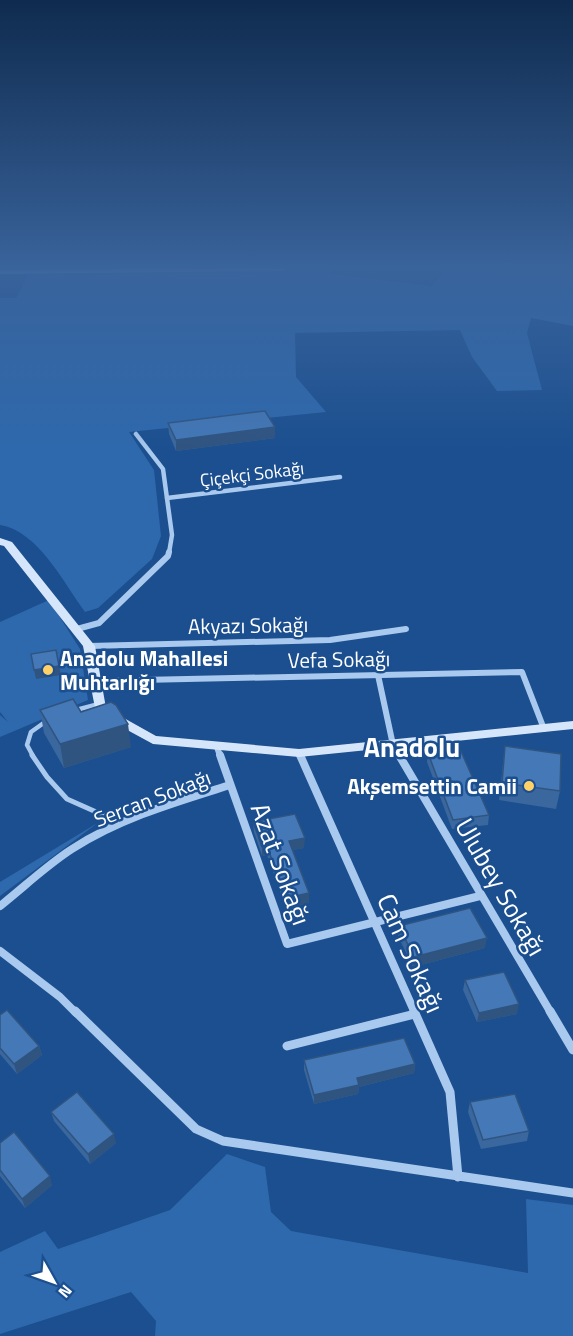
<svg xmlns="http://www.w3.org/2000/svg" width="573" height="1336" viewBox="0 0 573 1336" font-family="'Titillium Web',sans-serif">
<rect width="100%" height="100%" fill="#1b4f8f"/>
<g fill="#2e69ad">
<path d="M280,265h57l-8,9 102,12 20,-21h122v61l-42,-8 -4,15 15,57 -45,1 -25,-34 -12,-27 -165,3 1,44 30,35 -197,20 25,38 7,66 -9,23 -54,49 -13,4c-21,-29 -48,-82 -85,-87v-227h16l12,-23 248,-3z"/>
<path d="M49,600l31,49 8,51 -88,37v-22l8,7 -8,-10v-90z"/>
<path d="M99,822l-99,74v-14z"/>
<path d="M227,1154l38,13 6,45 20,19 237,42 -2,-74 47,6v131h-418l1,-15 -25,-29 -131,42v-82l45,-21 13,18 112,-39z"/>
</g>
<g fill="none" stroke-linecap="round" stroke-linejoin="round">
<g stroke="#a9c9ee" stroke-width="4.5">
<path d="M76,710l23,-6"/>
<path d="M33,756l-6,-11 4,-13 14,-10"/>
</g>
<path stroke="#a9c9ee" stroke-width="5" d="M32,755l15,22 20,22 54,24"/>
<path stroke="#a9c9ee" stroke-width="4" d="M0,272l283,-3"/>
<g stroke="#a9c9ee" stroke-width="4.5">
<path d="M136,434l27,35 9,66 -3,18"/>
<path d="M167,498l173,-21"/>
</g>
<g stroke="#a9c9ee" stroke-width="6">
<path d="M77,629l22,-6 69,-67 1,-4"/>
<path d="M89,646l241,-6 76,-11"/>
<path d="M378,675l15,70 7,11"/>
<path d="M95,681l427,-9 22,57"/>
<path d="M217,747l3,9"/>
<path d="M299,753l1,3"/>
</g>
<g stroke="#a9c9ee" stroke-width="8">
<path d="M220,755l67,189 193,-48"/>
<path d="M300,755l115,258"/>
<path d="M399,755l152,258"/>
<path d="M0,906c24,-19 47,-41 72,-57 48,-31 104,-47 158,-64"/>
<path d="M0,951l60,46 16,16"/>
</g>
<g stroke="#a9c9ee" stroke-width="9">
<path d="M75,1011l121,118 27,12 350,52"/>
<path d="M414,1011l36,81 8,85"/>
<path d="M550,1011l23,39"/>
<path d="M287,1046l128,-32"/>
</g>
<path fill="#d6e6fa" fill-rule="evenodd" d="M0,538l12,4 83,104 11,62 50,28 143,13 274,-28v8l-274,28 -146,-13 -57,-31 -13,-67 -79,-100 -4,-1z"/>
</g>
<g fill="#3a679d">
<path d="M168,423l107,4v11l-99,13 -7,-17z"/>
<path d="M40,710l41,2 50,35 -67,21 -20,-35z"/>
<path d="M505,746l55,45 -4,18 -57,-9z"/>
<path d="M428,753l61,62 -1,10 -36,4 -25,-67z"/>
<path d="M253,822l51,26 -12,2 17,53 -23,5 -19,-53 -5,1 -8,-24z"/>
<path d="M399,926l86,22 -72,19 -15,-31z"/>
<path d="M465,980l52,34 -40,8 -14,-32z"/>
<path d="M0,1015l39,31 3,9 -25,19 -17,-20z"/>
<path d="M304,1060l111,4 -1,9 -55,14 -1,7 -44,10 -10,-34z"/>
<path d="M470,1102l59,29 -2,10 -46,8 -13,-37z"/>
<path d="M51,1112l65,31 -26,21 -36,-43z"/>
<path d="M0,1143l52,42 -27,23 -25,-32z"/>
</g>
<g fill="#305480">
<path d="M275,427v11l-99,13v-11z"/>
<path d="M59,666l2,9 -25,4 -2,-9z"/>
<path d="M128,724l3,23 -67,21 -4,-24z"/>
<path d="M305,838l-1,10 -15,3v-10z"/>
<path d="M267,846v9l-5,1v-9z"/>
<path d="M309,893v10l-23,5v-10z"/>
<path d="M487,938l-2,10 -72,19 1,-10z"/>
<path d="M519,1004l-2,10 -40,8 2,-9z"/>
<path d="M39,1046l3,9 -25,19 -3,-10z"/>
<path d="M415,1064l-1,9 -55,14 -1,7 -44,10v-9l43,-17z"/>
<path d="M114,1134l2,9 -26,21 -2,-10z"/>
<path d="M50,1176l2,9 -27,23 -3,-9z"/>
</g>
<g fill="#4478b7" stroke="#305480" stroke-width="1.5">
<path d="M265,411l10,16 -99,13 -8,-17z"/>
<path d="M56,650l3,16 -25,4 -3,-16z"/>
<path d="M73,699l8,13 30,-10 5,3 12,19 -68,20 -20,-34z"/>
<path d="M505,746l56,8 -1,37 -58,-8z"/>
<path d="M460,749l29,66 -36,5 -25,-67z"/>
<path d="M295,814l10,24 -16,3 20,52 -23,5 -19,-52 -5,1 -9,-25z"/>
<path d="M470,908l17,30 -73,19 -15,-31z"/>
<path d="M504,972l15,32 -40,9 -14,-33z"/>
<path d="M7,1010l32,36 -25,18 -14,-16v-33z"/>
<path d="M404,1038l11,26 -58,14 2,7 -45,10 -10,-35z"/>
<path d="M77,1092l37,42 -26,20 -37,-42z"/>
<path d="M515,1094l14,37 -46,9 -13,-38z"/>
<path d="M14,1132l36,44 -28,23 -22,-29v-27z"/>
</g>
<linearGradient id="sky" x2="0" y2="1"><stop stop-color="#0f2b4f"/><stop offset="0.59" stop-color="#39639b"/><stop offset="1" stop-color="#39639b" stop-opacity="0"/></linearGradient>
<rect width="573" height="452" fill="url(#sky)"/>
<g fill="#ffd166" stroke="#1b4f8f" stroke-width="2">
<circle cx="48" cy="670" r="6"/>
<circle cx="529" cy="786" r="6"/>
</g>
<g text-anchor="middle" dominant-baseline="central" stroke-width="5" stroke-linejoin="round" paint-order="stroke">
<g font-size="18" fill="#fff" stroke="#1b4f8f">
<text transform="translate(252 474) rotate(-7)">Çiçekçi Sokağı</text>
</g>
<g font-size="21" fill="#fff" stroke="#1b4f8f">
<text transform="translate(248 625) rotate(-1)">Akyazı Sokağı</text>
<text transform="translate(339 659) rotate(-1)">Vefa Sokağı</text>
<text transform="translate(152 798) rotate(-21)">Sercan Sokağı</text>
</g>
<g font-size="21" font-weight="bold" fill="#fff" stroke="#1b4f8f" text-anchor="start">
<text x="60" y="658">Anadolu Mahallesi<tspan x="60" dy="24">Muhtarlığı</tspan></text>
<text x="517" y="786" text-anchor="end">Akşemsettin Camii</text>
</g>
<g font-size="26" fill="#fff" stroke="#1b4f8f">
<text transform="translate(281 864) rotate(70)">Azat Sokağı</text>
<text transform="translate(501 887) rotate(60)">Ulubey Sokağı</text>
<text transform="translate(411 953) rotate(66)">Cam Sokağı</text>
</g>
<g font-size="27" font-weight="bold" fill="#fff" stroke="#1b4f8f">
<text x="412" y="746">Anadolu</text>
</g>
</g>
<g transform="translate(54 1282) rotate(130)" stroke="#1b4f8f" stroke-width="4.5" paint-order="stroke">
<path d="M0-4.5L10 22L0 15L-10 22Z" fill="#ffffff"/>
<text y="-9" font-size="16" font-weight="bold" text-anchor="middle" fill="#ffffff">N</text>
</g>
</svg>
